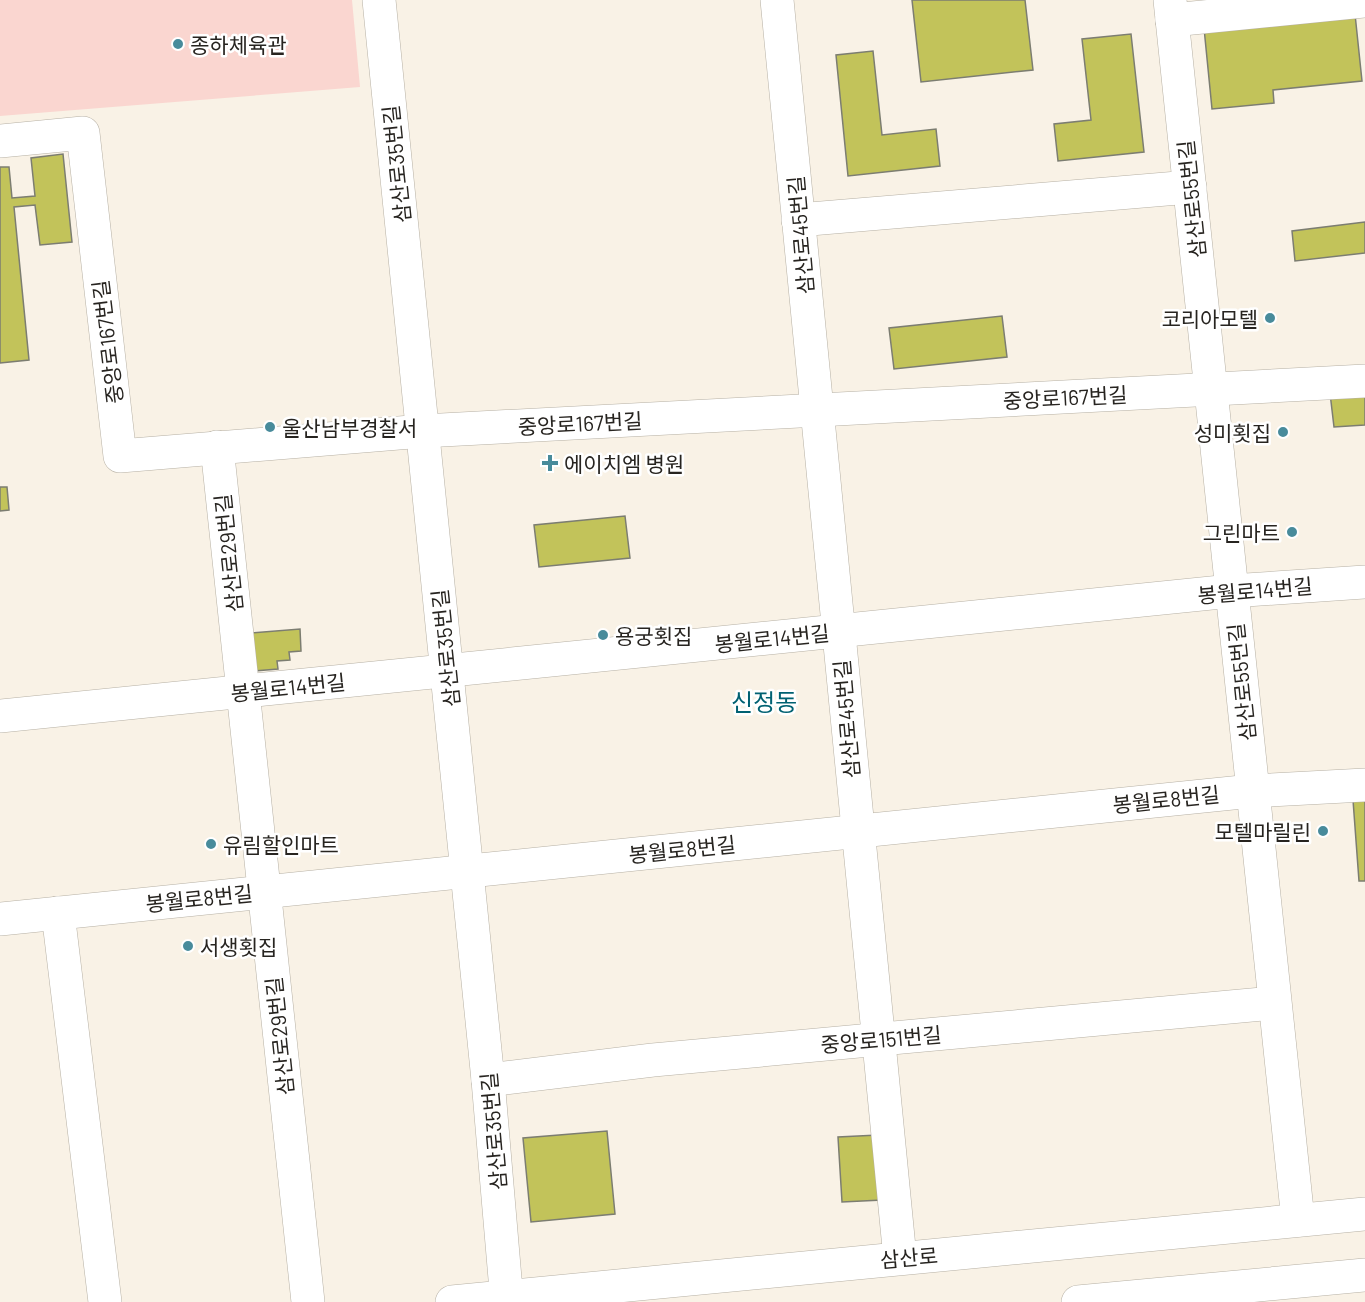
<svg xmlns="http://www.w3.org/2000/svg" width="1365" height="1302" viewBox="0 0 1365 1302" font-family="Barlow,'Noto Sans KR',sans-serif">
<rect width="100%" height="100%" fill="#f9f2e6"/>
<path fill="#fad6d0" d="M0,0h352l8,87 -360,29z"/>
<g fill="#c2c35a" stroke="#7c7d71" stroke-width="1.5">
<path d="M912,0h113l8,70 -112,12z"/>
<path d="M1355,14l7,67 -89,9 1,13 -62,6 -8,-81z"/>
<path d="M1131,34l13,118 -86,9 -4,-37 37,-4 -9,-81z"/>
<path d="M873,51l9,84 54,-6 4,37 -92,10 -12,-121z"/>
<path d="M63,154l9,88 -32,3 -5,-40 -21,2 15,153 -29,3v-196h9l3,31 23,-2 -4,-38z"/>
<path d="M1365,222v31l-70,8 -3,-30z"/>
<path d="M1002,316l5,41 -113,12 -5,-41z"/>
<path d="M1365,391v34l-31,2 -4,-34z"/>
<path d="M0,487h7l2,23 -9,1z"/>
<path d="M625,516l5,42 -91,9 -5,-42z"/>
<path d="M300,629l1,22 -12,1 1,8 -13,1 1,8 -24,2 -3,-38z"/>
<path d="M1365,799v82h-6l-6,-81z"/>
<path d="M607,1131l8,83 -84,8 -8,-84z"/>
<path d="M878,1135l4,65 -40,2 -4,-65z"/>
</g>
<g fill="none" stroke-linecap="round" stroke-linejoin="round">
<g stroke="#b6b0a4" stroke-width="34">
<g id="minor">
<path d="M379,0l109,1080 19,222"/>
<path d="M777,0l123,1258"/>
<path d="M1170,0l128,1220"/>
<path d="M1172,20l193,-19"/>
<path d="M0,141l83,-8 37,323 303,-25 942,-50"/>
<path d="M798,220l392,-33"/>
<path d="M217,447l91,855"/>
<path d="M0,716l1231,-125 134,-9"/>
<path d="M58,913l47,389"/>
<path d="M0,919l1252,-128 113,-6"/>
<path d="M488,1080l165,-20 621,-57"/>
</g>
</g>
<g stroke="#b6b0a4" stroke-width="34">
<g id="major">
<path d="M452,1302l913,-88"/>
<path d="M1078,1302l287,-27"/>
</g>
</g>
<use href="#minor" stroke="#fff" stroke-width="33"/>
<use href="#major" stroke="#fff" stroke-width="33"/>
</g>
<g fill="#488b9b" stroke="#fff" stroke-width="2">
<circle cx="178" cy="44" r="6"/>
<circle cx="1270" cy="318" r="6"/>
<circle cx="270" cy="427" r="6"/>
<circle cx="1283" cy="432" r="6"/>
<path d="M547 454h6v6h6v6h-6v6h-6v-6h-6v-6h6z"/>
<circle cx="1292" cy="532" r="6"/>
<circle cx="603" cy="635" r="6"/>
<circle cx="1323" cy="831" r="6"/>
<circle cx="211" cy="844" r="6"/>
<circle cx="188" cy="946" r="6"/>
</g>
<g text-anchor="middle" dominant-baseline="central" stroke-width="5" stroke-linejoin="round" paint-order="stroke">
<g font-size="21" fill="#272420" stroke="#fff" text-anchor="start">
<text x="190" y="44">종하체육관</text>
<text x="1258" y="318" text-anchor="end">코리아모텔</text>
<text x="282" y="427">울산남부경찰서</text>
<text x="1271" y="432" text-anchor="end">성미횟집</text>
<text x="564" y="463">에이치엠 병원</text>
<text x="1280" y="532" text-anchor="end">그린마트</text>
<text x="615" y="635">용궁횟집</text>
<text x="1311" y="831" text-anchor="end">모텔마릴린</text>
<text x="223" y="844">유림할인마트</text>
<text x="200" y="946">서생횟집</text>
</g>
<g font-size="21" fill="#272420" stroke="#fff">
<text transform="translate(396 164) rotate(-96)">삼산로35번길</text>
<text transform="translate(1191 199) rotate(-96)">삼산로55번길</text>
<text transform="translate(800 235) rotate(-95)">삼산로45번길</text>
<text transform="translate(107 342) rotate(-97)">중앙로167번길</text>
<text transform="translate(1065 397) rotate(-3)">중앙로167번길</text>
<text transform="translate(580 423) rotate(-3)">중앙로167번길</text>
<text transform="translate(228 553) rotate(-96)">삼산로29번길</text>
<text transform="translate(1255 590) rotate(-5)">봉월로14번길</text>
<text transform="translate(772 638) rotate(-6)">봉월로14번길</text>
<text transform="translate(445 648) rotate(-96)">삼산로35번길</text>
<text transform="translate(1241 682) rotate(-96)">삼산로55번길</text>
<text transform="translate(288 687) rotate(-6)">봉월로14번길</text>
<text transform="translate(846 719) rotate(-95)">삼산로45번길</text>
<text transform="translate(1166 799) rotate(-6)">봉월로8번길</text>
<text transform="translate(682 849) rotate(-6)">봉월로8번길</text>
<text transform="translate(199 898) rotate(-6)">봉월로8번길</text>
<text transform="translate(279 1036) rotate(-96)">삼산로29번길</text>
<text transform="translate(881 1039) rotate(-5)">중앙로151번길</text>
<text transform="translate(493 1131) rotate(-95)">삼산로35번길</text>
<text transform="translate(909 1257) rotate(-5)">삼산로</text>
</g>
<g font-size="24" fill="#006172" stroke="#fff">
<text x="764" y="701">신정동</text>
</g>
</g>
</svg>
